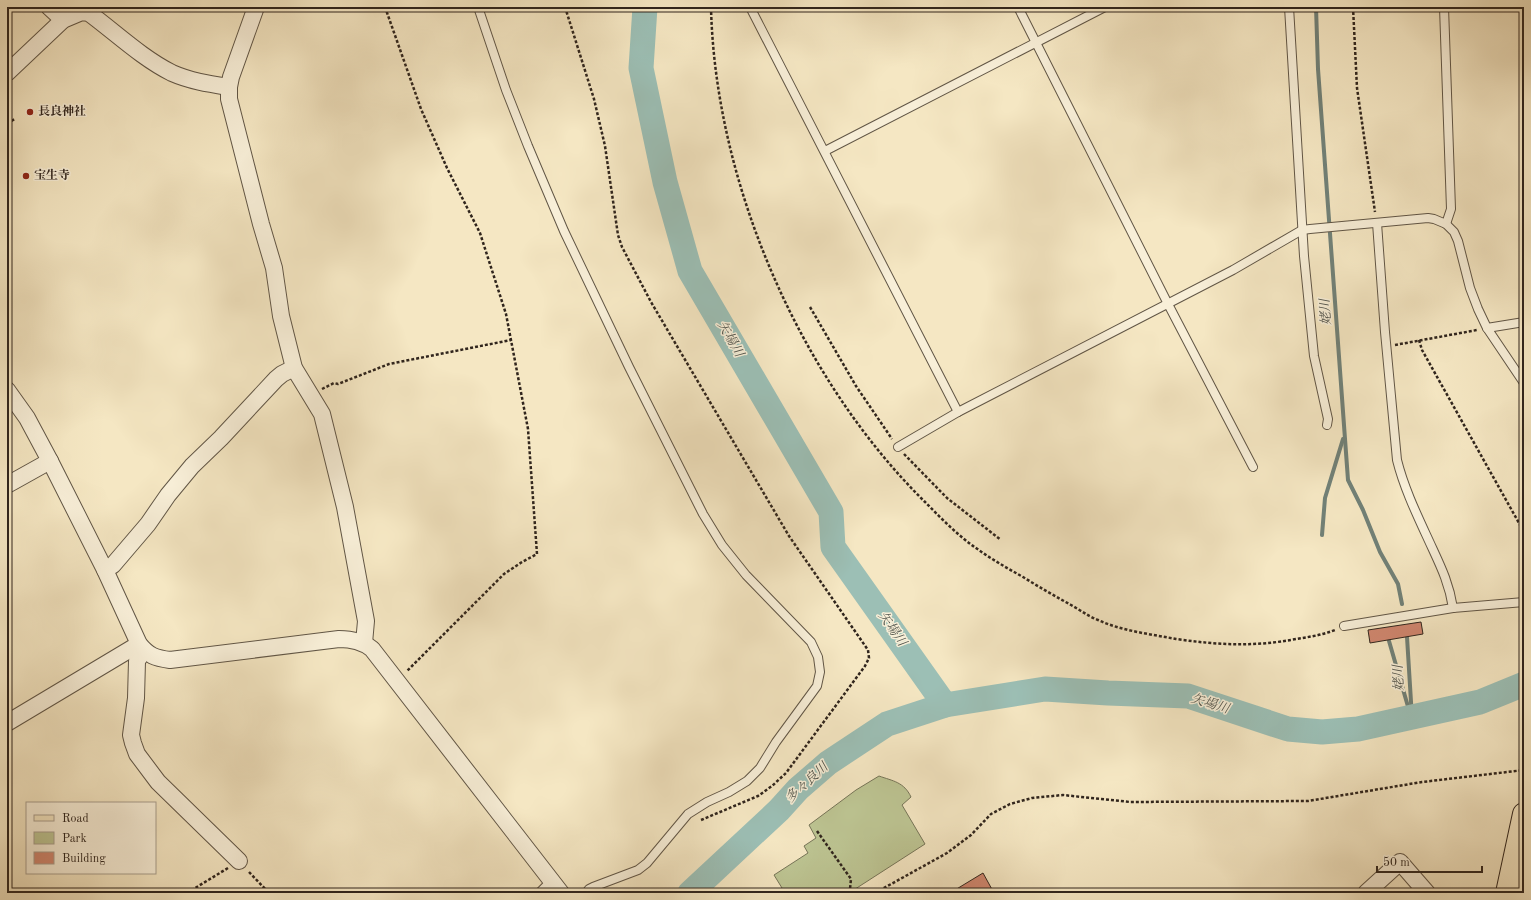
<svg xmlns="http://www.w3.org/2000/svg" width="1531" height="900" viewBox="0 0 1531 900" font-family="'Old Standard TT','Noto Serif JP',serif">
<rect width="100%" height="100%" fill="#f5e7c3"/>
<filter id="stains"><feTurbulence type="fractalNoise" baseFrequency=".005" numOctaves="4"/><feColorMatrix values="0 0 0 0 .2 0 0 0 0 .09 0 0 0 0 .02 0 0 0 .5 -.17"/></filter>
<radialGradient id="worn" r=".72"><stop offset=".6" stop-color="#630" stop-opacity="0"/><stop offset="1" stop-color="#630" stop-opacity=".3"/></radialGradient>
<path fill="#bdc593" stroke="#767558" d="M879,776c14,5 25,6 32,21l-9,8 23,39 -76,49h-75l8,-5 -8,-13 34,-22 -4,-7 12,-8 -7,-13 47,-35z"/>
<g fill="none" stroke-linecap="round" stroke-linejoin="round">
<g stroke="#718178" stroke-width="4">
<path d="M1316,7l2,62 30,411 15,30 17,42 18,32 4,20"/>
<path d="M1322,535l3,-37 18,-59"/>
<path d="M1407,637l5,81"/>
<path d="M1389,641l20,69"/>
</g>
<g stroke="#9cbfb5" stroke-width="25">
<path d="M645,7l-4,61 24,114 25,89 141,241 2,35 112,158"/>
<path d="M690,893l89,-83 19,-21 30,-26 59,-39 58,-19 100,-16 63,4 80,3 100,33 34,3 36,-3 122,-27 44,-18"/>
</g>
</g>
<g fill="#d18770" stroke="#30251d">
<path d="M1421,622l2,12 -53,9 -2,-13z"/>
<path d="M983,873l11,20h-44z"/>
</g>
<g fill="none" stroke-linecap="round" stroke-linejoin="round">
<g stroke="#615646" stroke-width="10">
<g id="service">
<path d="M478,7l28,83 22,56 36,85 65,136 74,147 19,31 24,30 65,67 7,15 2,15 -3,14 -41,56 -16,26 -13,13 -18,11 -22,10 -19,12 -41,49 -9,7 -45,17 -4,2 -3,4"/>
<path d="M750,7l208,405"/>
<path d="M1018,7l150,297 85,163"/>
<path d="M1289,7l15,249 10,100 14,63 -1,6"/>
<path d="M1444,7l7,202 -5,15"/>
<path d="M825,151l280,-144"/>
<path d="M1377,223l8,109 12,128c7,28 20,55 32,81 11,24 20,41 24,67"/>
<path d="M1487,328l37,-6"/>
<path d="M898,447l60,-35 275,-142 69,-40 8,-1 118,-11 6,1 12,5 8,8 4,9 12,47 8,21 9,19 37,55"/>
<path d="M1344,626l109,-18 71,-6"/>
<path d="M539,893l12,-12"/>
</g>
</g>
<g stroke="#615646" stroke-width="18">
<g id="minor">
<path d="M49,7l14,13"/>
<path d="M256,7l-25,70 -2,10v12l32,125 13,44 7,48 13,52 28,46 23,93 21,114 -2,22"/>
<path d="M7,73l56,-53 19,-8 7,1c27,20 53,45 83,60 18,8 38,11 57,14"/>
<path d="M7,390l20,28 23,43 55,109 34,74c10,12 16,14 31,16l169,-21c13,0 23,2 33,10l189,244"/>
<path d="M7,485l43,-24"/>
<path d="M105,570l8,-5 35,-41 20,-29 24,-29 29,-28 55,-59 6,-5 12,-6"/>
<path d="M144,650l-7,11 -1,37 -5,37 2,8 4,11 21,28 81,79"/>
<path d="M7,723l132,-79"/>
<path d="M1366,893l34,-31 27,31"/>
</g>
</g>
<g stroke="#30251d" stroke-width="24">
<path id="primary" d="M1507,893l17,-79"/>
</g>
<g stroke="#30251d" stroke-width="2.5" stroke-dasharray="3 2" stroke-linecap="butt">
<path d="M385,7l36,102 26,59 33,65 26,81 22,115 9,125 -15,8 -18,12 -97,97"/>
<path d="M565,7l29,92 11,47 13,89 4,12 29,55 138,234 79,114 1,8 -4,8 -79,107 -14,13 -14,10 -57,24"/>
<path d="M711,7c4,175 88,370 213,494 16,16 33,34 52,47 15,11 31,20 47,29 16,10 32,19 48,28 9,5 17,11 27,15 24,11 52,14 78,19 42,6 78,8 120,0 13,-2 26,-4 39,-9"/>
<path d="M1353,7l4,81 18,124"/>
<path d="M7,123l8,-4"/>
<path d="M810,307l46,79 36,53"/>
<path d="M1419,340l3,10 102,182"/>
<path d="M1395,345l82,-15"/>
<path d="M322,389l12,-6 4,1 51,-20 122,-24"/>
<path d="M904,454l43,44 54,42"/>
<path d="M817,831l34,48 -1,10 -4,4"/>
<path d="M249,872l20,21"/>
<path d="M187,893l41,-25"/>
<path d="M875,893l72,-40 24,-18 20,-21 19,-10 22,-6 31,-3 67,7 178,-1 114,-19 102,-12"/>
</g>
<use href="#service" stroke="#f8efd8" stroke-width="8"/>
<use href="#minor" stroke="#f8efd8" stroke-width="16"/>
<use href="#primary" stroke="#f5e7c3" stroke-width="22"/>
</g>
<g fill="#8f2418" stroke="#f8efd8" stroke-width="1.5">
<circle cx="30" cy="112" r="4"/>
<circle cx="26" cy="176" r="4"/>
</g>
<g text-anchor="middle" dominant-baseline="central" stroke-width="3" stroke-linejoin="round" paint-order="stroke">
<g font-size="12" font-weight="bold" fill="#30251d" stroke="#f8efd8" text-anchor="start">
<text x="38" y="112">長良神社</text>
<text x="34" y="176">宝生寺</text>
</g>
<g font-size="13" font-style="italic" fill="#50534b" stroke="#f8efd8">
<text transform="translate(1326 312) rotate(-94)">姥川</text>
<text transform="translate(730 339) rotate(60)">矢場川</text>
<text transform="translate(892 629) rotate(55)">矢場川</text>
<text transform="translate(1399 678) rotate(-93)">姥川</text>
<text transform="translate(1210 704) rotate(17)">矢場川</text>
<text transform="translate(807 783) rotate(-43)">多々良川</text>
</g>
</g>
<rect width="1531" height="900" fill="none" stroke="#f5e7c3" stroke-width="24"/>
<rect x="8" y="8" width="1515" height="884" fill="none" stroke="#30251d" stroke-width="2"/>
<rect x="12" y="12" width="1507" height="876" fill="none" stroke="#30251d"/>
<rect x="26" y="802" width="130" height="72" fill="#f8efd8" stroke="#a89e8d"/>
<rect x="34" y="815" width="20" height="6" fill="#f5e7c3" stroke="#a89e8d"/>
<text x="62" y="822" font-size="12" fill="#30251d">Road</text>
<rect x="34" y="832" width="20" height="12" fill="#bdc593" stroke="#a89e8d"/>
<text x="62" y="842" font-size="12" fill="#30251d">Park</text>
<rect x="34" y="852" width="20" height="12" fill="#d18770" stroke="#a89e8d"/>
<text x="62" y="862" font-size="12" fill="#30251d">Building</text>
<path d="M1377 866v6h105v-6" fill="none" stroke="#30251d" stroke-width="2"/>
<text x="1383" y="866" font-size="12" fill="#30251d" stroke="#f8efd8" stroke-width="3" paint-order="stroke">50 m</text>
<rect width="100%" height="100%" filter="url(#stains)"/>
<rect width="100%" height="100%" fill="url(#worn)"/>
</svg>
